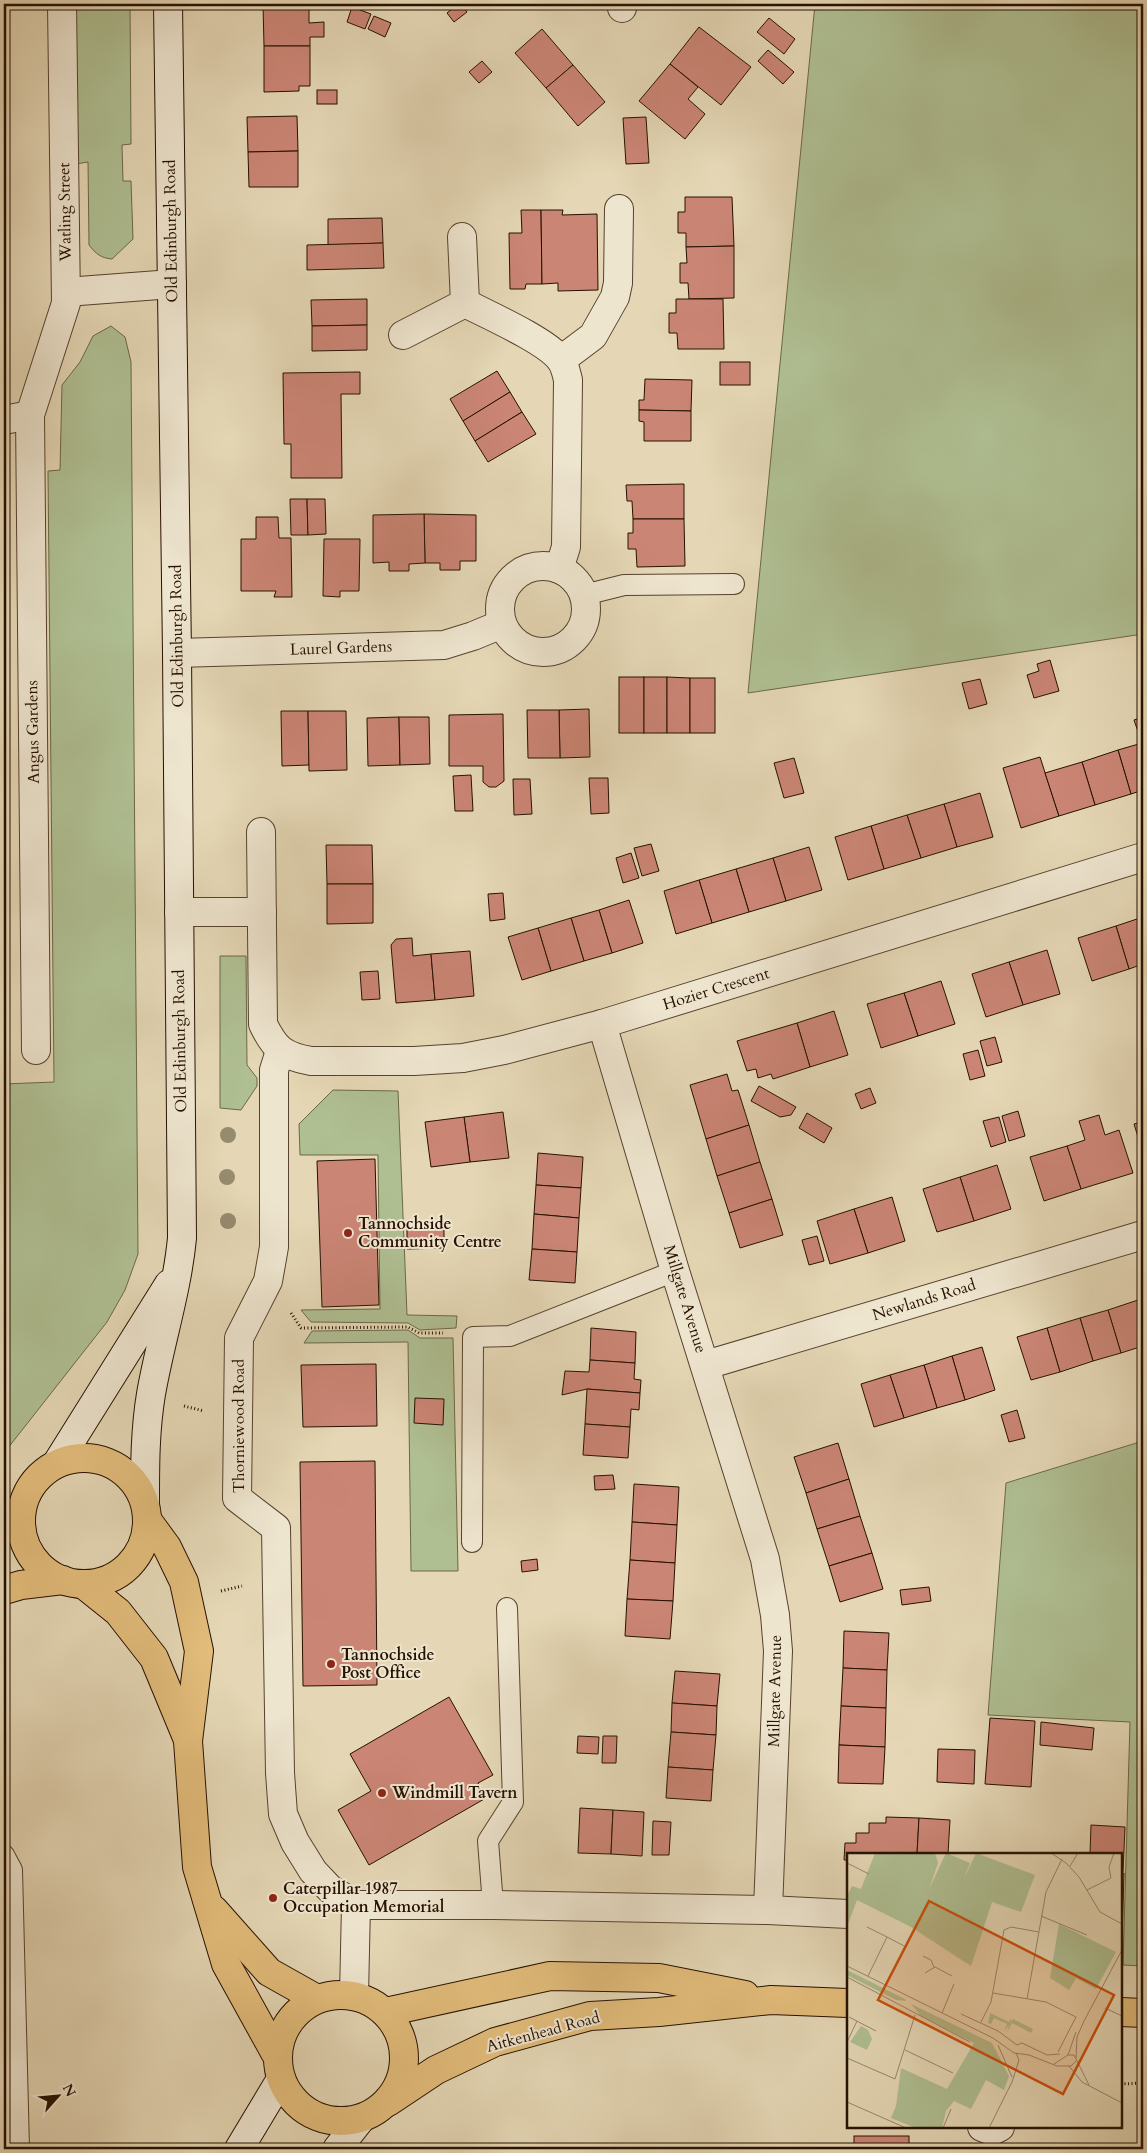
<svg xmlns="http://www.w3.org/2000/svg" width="1147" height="2153" viewBox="0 0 1147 2153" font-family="Cardo,serif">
<rect width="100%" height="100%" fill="#e5d7b5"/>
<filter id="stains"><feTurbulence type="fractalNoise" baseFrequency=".004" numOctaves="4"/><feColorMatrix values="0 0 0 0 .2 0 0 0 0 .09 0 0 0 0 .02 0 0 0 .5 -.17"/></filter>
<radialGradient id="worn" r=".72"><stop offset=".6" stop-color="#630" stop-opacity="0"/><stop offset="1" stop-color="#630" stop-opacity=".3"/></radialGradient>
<g fill="#afbf92" stroke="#6a6849">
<path d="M75,4h55l1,140 -9,1 1,36h8l2,58 -21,20c-11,-1 -16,-5 -23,-14l-1,-83 -12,2z"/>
<path d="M815,4h328v630l-395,59z"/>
<path d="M111,326l14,11 6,25 7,892 -13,36 -18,32 -103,131v-369l50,-2 -6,-611 12,-1 2,-85 18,-23 13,-26z"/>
<path d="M220,956h26l1,109 10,13v8l-16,24 -21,-2z"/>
<path d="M333,1090l65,1 9,224 50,1 -1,12 -36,2 -12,-7 -97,-1 -10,-12 79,-1 -2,-154h-78l-1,-31z"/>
<path d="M408,1330l12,8h33l5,233h-47l-3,-229 -104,1 8,-12z"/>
<path d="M1143,1441v525l-20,-1 7,-243 -142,-7 18,-232z"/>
</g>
<g fill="#cb8575" stroke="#261000">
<path d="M263,4h35v3h11v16l15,-1v15h-14v9h-46z"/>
<path d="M458,4h3l6,8 -13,10 -7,-9z"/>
<path d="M352,7l19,7 -6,15 -18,-7z"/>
<path d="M374,16l17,7 -6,14 -17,-8z"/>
<path d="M769,18l26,21 -11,15 -27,-22z"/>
<path d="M699,27l52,40 -30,38 -51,-41z"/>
<path d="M542,29l31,36 -27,23 -31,-35z"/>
<path d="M264,46h46v40h-11v5l-35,1z"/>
<path d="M768,50l26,22 -11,12 -25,-23z"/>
<path d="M482,61l10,11 -13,11 -10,-11z"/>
<path d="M670,64l28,23 -10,12 17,15 -20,25 -46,-38z"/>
<path d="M573,65l32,37 -27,24 -32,-38z"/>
<rect x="317" y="90" width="20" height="14"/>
<path d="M297,116l1,35 -50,1 -1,-35z"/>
<path d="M646,117l3,46 -23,1 -3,-46z"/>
<path d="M298,151v36h-49l-1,-35z"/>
<path d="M685,197h47l2,49 -48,1v-14h-8v-21h7z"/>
<path d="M521,210h20l1,74h-16l-1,5h-15l-1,-56h13z"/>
<path d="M541,210h22l-1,5 35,-1 1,76 -40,1v-8l-16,1z"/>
<path d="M382,218l1,25 -55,2v-26z"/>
<path d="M383,243l1,25 -77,2v-25z"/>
<path d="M734,246v52l-45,1 -1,-16h-8v-20h7l-1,-16z"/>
<path d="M367,299v26l-55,1 -1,-26z"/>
<path d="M676,299h47l1,50h-46l-1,-16h-8v-20h7z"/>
<path d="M367,325v25l-55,1v-25z"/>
<rect x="720" y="362" width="30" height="23"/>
<path d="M497,371l13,21 -47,29 -13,-22z"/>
<path d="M360,372v22h-19l1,84h-51v-34h-7l-1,-71z"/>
<path d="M645,379l47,1 -1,31 -52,-1v-10h5z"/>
<path d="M510,392l12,20 -47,29 -12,-20z"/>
<path d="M639,410l52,1v30h-47v-19l-5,-1z"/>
<path d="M522,412l14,22 -48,28 -13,-21z"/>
<path d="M684,484v35h-51l-1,-18h-5l-1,-16z"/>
<path d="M290,499h17l1,36h-17z"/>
<path d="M307,499h18l1,35 -18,1z"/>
<path d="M424,514l52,1v46h-16v9h-20v-7h-15z"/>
<path d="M424,514l1,49 -16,1v7h-20v-9l-16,1v-48z"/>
<path d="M256,517h22l1,21h12l1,59h-18l2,-6h-35v-52h15z"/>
<path d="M633,519h51l1,47 -48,1 -1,-18h-8v-16h5z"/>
<path d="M324,539h36l-1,52h-19v6l-17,-1z"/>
<path d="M1050,660l9,31 -25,7 -7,-23 12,-4 -2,-7z"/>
<rect x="619" y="677" width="25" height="56"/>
<rect x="644" y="677" width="23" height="56"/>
<path d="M667,677l23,1v55h-23z"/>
<rect x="690" y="678" width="25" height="55"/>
<path d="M980,679l7,25 -18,5 -7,-26z"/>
<path d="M589,709l1,48 -30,1 -1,-48z"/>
<path d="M527,710h32l1,48h-32z"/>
<path d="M281,711h27l1,54 -27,1z"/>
<path d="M308,711h38l1,59 -38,1z"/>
<path d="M503,714l1,67 -8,6h-7l-6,-5v-16h-34v-51z"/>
<path d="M399,717l1,48 -32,1 -1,-48z"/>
<path d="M399,717h30l1,47 -30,1z"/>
<path d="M1143,717v73l-12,4 -13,-44 24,-7 -8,-23z"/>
<path d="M1118,750l13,44 -36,11 -13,-43z"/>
<path d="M1040,757l19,59 -38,12 -18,-60z"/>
<path d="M794,758l10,35 -20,5 -10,-35z"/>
<path d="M1082,762l13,43 -36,11 -14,-43z"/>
<path d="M471,775l2,36h-18l-2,-35z"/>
<path d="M589,778h19l1,35 -18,1z"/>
<path d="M513,779h17l2,35 -18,1z"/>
<path d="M980,793l13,44 -36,10 -13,-43z"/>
<path d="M944,804l13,43 -36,11 -14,-43z"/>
<path d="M907,815l14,43 -37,11 -13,-43z"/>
<path d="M871,826l13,43 -36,11 -13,-43z"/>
<path d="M651,844l8,27 -17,5 -8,-28z"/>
<path d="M326,845h46l1,39h-46z"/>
<path d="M809,847l13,43 -36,11 -13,-43z"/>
<path d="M631,853l8,25 -16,5 -7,-25z"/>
<path d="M773,858l13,43 -37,11 -13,-43z"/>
<path d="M736,869l13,43 -37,11 -13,-43z"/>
<path d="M699,880l13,43 -36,11 -12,-43z"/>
<path d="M327,884h46v39l-46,1z"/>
<path d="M503,893l2,26 -15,2 -2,-27z"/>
<path d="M629,900l14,43 -31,10 -13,-43z"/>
<path d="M599,910l13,43 -28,8 -13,-43z"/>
<path d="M1143,917v47l-14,5 -13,-43z"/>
<path d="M571,918l13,43 -33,10 -13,-43z"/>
<path d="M1116,926l13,43 -37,12 -14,-43z"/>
<path d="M538,928l13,43 -29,9 -14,-43z"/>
<path d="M412,938l1,18 18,-2 4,46 -39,3 -5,-58 5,-6z"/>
<path d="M1047,950l13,44 -37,11 -14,-43z"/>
<path d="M470,951l4,45 -39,4 -4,-46z"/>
<path d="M1009,962l14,43 -37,12 -14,-43z"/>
<path d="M378,971l2,28 -18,1 -2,-28z"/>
<path d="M941,981l14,43 -37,12 -14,-43z"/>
<path d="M904,993l14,43 -37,12 -14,-44z"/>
<path d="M834,1011l14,44 -38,12 -13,-44z"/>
<path d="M797,1023l13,44 -37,12 -2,-5 -13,4 -2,-9 -9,2 -10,-30z"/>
<path d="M995,1037l7,25 -15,4 -7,-25z"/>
<path d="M978,1050l7,26 -15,4 -7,-26z"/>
<path d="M727,1074l5,17 6,-1 11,35 -43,14 -16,-54z"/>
<path d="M759,1086l37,21 -5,8 -11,2 -29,-16z"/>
<path d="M870,1088l6,15 -15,6 -6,-15z"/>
<path d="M1018,1111l7,25 -16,5 -7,-25z"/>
<path d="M503,1112l6,46 -39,4 -6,-45z"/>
<path d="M807,1113l25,15 -8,15 -25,-15z"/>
<path d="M1099,1115l6,20 14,-5 14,43 -52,16 -14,-43 18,-6 -6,-19z"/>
<path d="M464,1117l6,45 -39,5 -6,-45z"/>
<path d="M999,1117l7,25 -15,5 -8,-26z"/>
<path d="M1143,1122v31l-9,-29z"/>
<path d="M749,1125l11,37 -43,14 -11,-37z"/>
<path d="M1067,1146l14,43 -37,12 -14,-44z"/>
<path d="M538,1153l45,4 -2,31 -45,-3z"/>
<path d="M375,1159l4,146 -57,2 -5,-146z"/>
<path d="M760,1162l12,37 -43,14 -12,-37z"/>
<path d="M997,1165l14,44 -37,12 -14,-44z"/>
<path d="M960,1177l14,44 -37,11 -14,-43z"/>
<path d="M536,1185l45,3 -2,30 -45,-4z"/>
<path d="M892,1197l13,44 -37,12 -14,-44z"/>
<path d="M772,1199l11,36 -43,13 -11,-35z"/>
<path d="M854,1209l14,44 -38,11 -13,-43z"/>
<path d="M534,1214l45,4 -2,34 -45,-3z"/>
<path d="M444,1228v20l-37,1v-20z"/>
<path d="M817,1236l7,25 -15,4 -7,-25z"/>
<path d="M532,1249l45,3 -2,31 -46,-3z"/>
<path d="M1138,1300l5,16v30l-22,7 -13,-43z"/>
<path d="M1108,1310l13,43 -28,8 -13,-43z"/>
<path d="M1080,1318l13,43 -33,11 -13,-44z"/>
<path d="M591,1328l45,4 -1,31 -45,-3z"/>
<path d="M1047,1328l13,44 -29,8 -14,-43z"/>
<path d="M982,1347l13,43 -30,10 -13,-44z"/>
<path d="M952,1356l13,44 -28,8 -13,-43z"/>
<path d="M590,1360l45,3 -1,16 7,1 -1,13 -53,-4 -25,6 3,-24 24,1z"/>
<path d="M376,1364l1,62 -74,1 -2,-62z"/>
<path d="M924,1365l13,43 -33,10 -14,-43z"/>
<path d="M890,1375l14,43 -30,9 -13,-43z"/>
<path d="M587,1389l53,4 -1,17 -8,-1 -1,18 -45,-3z"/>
<path d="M415,1398l29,1 -1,26 -29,-2z"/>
<path d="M1017,1410l8,28 -16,4 -8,-27z"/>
<path d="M585,1424l45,3 -2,31 -45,-3z"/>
<path d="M838,1443l11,36 -43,14 -12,-36z"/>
<path d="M375,1461l2,224 -74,1 -3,-224z"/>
<path d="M613,1475l2,14 -20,1 -1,-14z"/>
<path d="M849,1479l11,37 -43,13 -11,-36z"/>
<path d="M634,1484l45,3 -2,38 -45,-3z"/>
<path d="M860,1516l12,37 -43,13 -12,-37z"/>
<path d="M632,1522l45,3 -2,38 -45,-3z"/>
<path d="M872,1553l11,36 -43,13 -11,-36z"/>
<path d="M537,1559l1,11 -16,2 -1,-11z"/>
<path d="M630,1560l45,3 -2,38 -46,-2z"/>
<path d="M929,1587l2,14 -29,4 -2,-15z"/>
<path d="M627,1599l46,2 -3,38 -45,-3z"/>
<path d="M844,1631l45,2 -2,37 -44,-2z"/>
<path d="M843,1668l44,2 -1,38 -45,-2z"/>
<path d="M675,1671l45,3 -3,32 -45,-3z"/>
<path d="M449,1697l44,78 -15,8 8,15 -117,67 -31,-55 33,-19 -21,-37z"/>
<path d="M672,1703l45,3 -1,29 -45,-3z"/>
<path d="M841,1706l45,2 -1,39 -46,-2z"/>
<path d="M990,1718l45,3 -4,66 -46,-3z"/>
<path d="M1041,1722l53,6 -2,22 -52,-5z"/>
<path d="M671,1732l45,3 -3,35 -45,-3z"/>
<path d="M578,1736l21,1 -1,17 -21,-1z"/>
<path d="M603,1736h14l-1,27h-14z"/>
<path d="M839,1745l46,2 -2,37 -45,-1z"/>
<path d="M938,1749l37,1 -1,34 -37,-2z"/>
<path d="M668,1767l45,3 -2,31 -45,-3z"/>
<path d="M580,1808l33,2 -2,44 -33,-1z"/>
<path d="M613,1810l31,2 -2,44 -31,-2z"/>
<path d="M886,1817l33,1 -2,36h-69v6h-4l1,-17h11v-10h13v-10h17z"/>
<path d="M919,1818l31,2 -2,34h-31z"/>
<path d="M653,1821l18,1 -2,33h-17z"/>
<path d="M1091,1825l34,2 -2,45h-2v-18h-31z"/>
<path d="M1121,1873h3l-3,96z"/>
<rect x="854" y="2136" width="55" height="13"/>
</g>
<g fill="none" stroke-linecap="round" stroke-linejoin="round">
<g stroke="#56422d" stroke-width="22">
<g id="service">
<path d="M584,595l40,-10 110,-1"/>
<path d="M472,1542l1,-205 37,-1 165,-65"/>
<path d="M4,1855l8,15 7,279"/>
<path d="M493,1905l-5,-64 25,-39 -6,-194"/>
</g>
</g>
<g stroke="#56422d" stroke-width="30">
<g id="minor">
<path d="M622,4v4"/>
<path d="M66,292l106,-8"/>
<path d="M465,303c23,12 80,37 95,56 5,6 6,13 8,21l-2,167 -7,22"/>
<path d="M403,335l62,-32 -3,-66"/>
<path d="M561,360l32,-24 22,-39 3,-14 1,-74"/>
<path d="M4,420l26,-5"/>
<circle cx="543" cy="609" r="43"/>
<path d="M177,653l267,-8 29,-9 29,-12"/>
<path d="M261,832l2,192c12,25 20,32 48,37h103l49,-3 41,-8 98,-26 541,-167"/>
<path d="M179,912h83"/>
<path d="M36,1050l-6,-635 36,-112 -4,-299"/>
<path d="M280,1051l-6,19v177l-6,34 -29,57 -2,160 39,30 4,245 3,41 12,28 18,29 17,18 26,16"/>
<path d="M706,1365l437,-130"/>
<path d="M356,1905h137l275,5 10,-259 -3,-36 -10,-56 -90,-288 -73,-247"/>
<path d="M768,1910l80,4"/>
<path d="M354,1995l2,-90"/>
<path d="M982,2127l10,4 8,-4"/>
</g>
</g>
<g stroke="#261000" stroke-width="30">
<g id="secondary">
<path d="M57,1463l112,-179"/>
<path d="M145,1501c0,-36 0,-71 6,-107 9,-52 26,-103 31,-156l-5,-585 -9,-649"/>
<path d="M239,2149l42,-70"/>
<path d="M337,2149l23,-29"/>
</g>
</g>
<g stroke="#261000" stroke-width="30">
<g id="primary">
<circle cx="84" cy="1521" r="63"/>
<path d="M148,1521l19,26 17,35 15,69 -11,90 9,126 29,97 52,94"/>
<path d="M83,1584l35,28 36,46 34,82"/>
<path d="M4,1590l17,-5 42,-5"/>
<path d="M214,1910l55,62 48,27"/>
<circle cx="341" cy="2058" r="63"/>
<path d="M386,2012l164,-36 109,2 86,17"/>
<path d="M1121,2012l22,1"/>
<path d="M388,2102l48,-32 59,-28 95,-26 69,-4 112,-12 77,3"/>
</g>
</g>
<g stroke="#261000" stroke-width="3" stroke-dasharray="1 2.5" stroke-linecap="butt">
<path d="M291,1313l10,15 107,-1 11,6h24"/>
<path d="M184,1406l20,5"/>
<path d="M221,1591l21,-5"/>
<path d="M1121,2084l22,-1"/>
</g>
<use href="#service" stroke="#eee5cf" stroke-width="20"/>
<use href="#minor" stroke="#eee5cf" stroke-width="28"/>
<use href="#secondary" stroke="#eee5cf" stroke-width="28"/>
<use href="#primary" stroke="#e2bc7a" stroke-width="28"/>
</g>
<g fill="#968b6e">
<circle cx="228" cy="1135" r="8"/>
<circle cx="227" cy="1177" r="8"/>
<circle cx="228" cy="1221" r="8"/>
</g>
<g fill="#8f2418" stroke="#eee5cf" stroke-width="2">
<circle cx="348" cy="1233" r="5"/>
<circle cx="331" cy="1664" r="5"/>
<circle cx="382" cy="1793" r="5"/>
<circle cx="273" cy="1898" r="5"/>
</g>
<g text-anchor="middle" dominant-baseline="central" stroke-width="4" stroke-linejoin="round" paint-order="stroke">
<g font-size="16" fill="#261000" stroke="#eee5cf">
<text transform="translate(65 212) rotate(-91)">Watling Street</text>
<text transform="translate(171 231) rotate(-91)">Old Edinburgh Road</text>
<text transform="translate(177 636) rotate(-91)">Old Edinburgh Road</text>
<text transform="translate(341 648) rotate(-2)">Laurel Gardens</text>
<text transform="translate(33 732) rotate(-91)">Angus Gardens</text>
<text transform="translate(716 989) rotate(-17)">Hozier Crescent</text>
<text transform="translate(180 1041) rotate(-91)">Old Edinburgh Road</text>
<text transform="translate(685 1299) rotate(73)">Millgate Avenue</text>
<text transform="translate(924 1300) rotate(-17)">Newlands Road</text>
<text transform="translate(239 1426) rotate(-90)">Thorniewood Road</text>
<text transform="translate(775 1691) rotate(-89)">Millgate Avenue</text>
<text transform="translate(543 2032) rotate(-15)">Aitkenhead Road</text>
</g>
<g font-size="16" font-weight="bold" fill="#261000" stroke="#eee5cf" text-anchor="start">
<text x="358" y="1224">Tannochside<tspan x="358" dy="18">Community Centre</tspan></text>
<text x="341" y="1655">Tannochside<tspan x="341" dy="18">Post Office</tspan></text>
<text x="392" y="1793">Windmill Tavern</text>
<text x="283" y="1889">Caterpillar 1987<tspan x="283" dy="18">Occupation Memorial</tspan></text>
</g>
</g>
<g transform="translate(847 1853)">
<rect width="275" height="275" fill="#e5d7b5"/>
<path d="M28,0h60l3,10 -9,26 17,-36 24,10 -6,16 12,-26 59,22 -14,37 -29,-10 -21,64 -60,-39 -54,-27 -10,27v-31l5,-10 9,3zM212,71l57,28 -20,37 -20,-11 -7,12 -19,-12zM0,117l58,29 1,2 -10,-1 -49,-25zM64,151l81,39 17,33 -5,14 -18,-10 -15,29 -17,-8 -8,10 -4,17h-26l-25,-10 5,-12 5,-38 46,21 27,-46 -53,-27zM143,160l19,9 2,-4v4l2,-3 20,10 -2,4 -19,-10 -5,9 2,-7 -5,6 3,-7 -13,-6 -3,6 -3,-1zM14,173l7,4 4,9 -5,11 -17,-8z" fill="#afbf92"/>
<path fill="none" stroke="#99876d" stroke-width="1" d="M204,0l15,10 13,14 21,35 22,12M0,10l22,11M223,13l8,-13M240,37l24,-12 -2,-11 5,-14M194,63l46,19M20,74l20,10M76,103l8,4 3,7M0,113l146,72 21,15 15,2 28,11h14l5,-5M78,120l10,-6 17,9M21,123l19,-39 19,10M0,124l123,65M146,140l53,9 30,15 -18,35M180,146l19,-107 16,-33M258,155l17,8M95,160l12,-29M114,161l37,17 19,14 5,-2 25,12 13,-1M2,164l27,14M134,169l10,-20 13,-72 7,-3 28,5M0,189l10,-21M151,192l14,32M58,197l48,23M221,202l8,-23M0,205l48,21 20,-64M229,205l1,-21 7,-16 38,-71M207,211l14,-9h6l15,30M222,213l13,16 40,21M0,249l59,26M96,275l8,-19M142,275l23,-46 7,-22 -3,-7"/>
<path fill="#cb4e0a" fill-opacity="0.15" stroke="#cb4e0a" stroke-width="2.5" d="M82,48l185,94 -51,99 -185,-94z"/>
<rect width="275" height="275" fill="none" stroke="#261000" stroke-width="2.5"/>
</g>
<rect width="1147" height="2153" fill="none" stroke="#e5d7b5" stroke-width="20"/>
<rect x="5" y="5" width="1137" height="2143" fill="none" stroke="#261000" stroke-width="2.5"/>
<rect x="10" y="10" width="1127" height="2133" fill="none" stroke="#261000"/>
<g transform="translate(58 2096) rotate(63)" stroke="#eee5cf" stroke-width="4" paint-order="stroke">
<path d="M0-4L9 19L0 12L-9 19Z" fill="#261000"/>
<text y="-8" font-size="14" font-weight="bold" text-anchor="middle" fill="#261000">N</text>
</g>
<rect width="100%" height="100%" filter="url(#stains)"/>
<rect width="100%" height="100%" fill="url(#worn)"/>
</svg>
